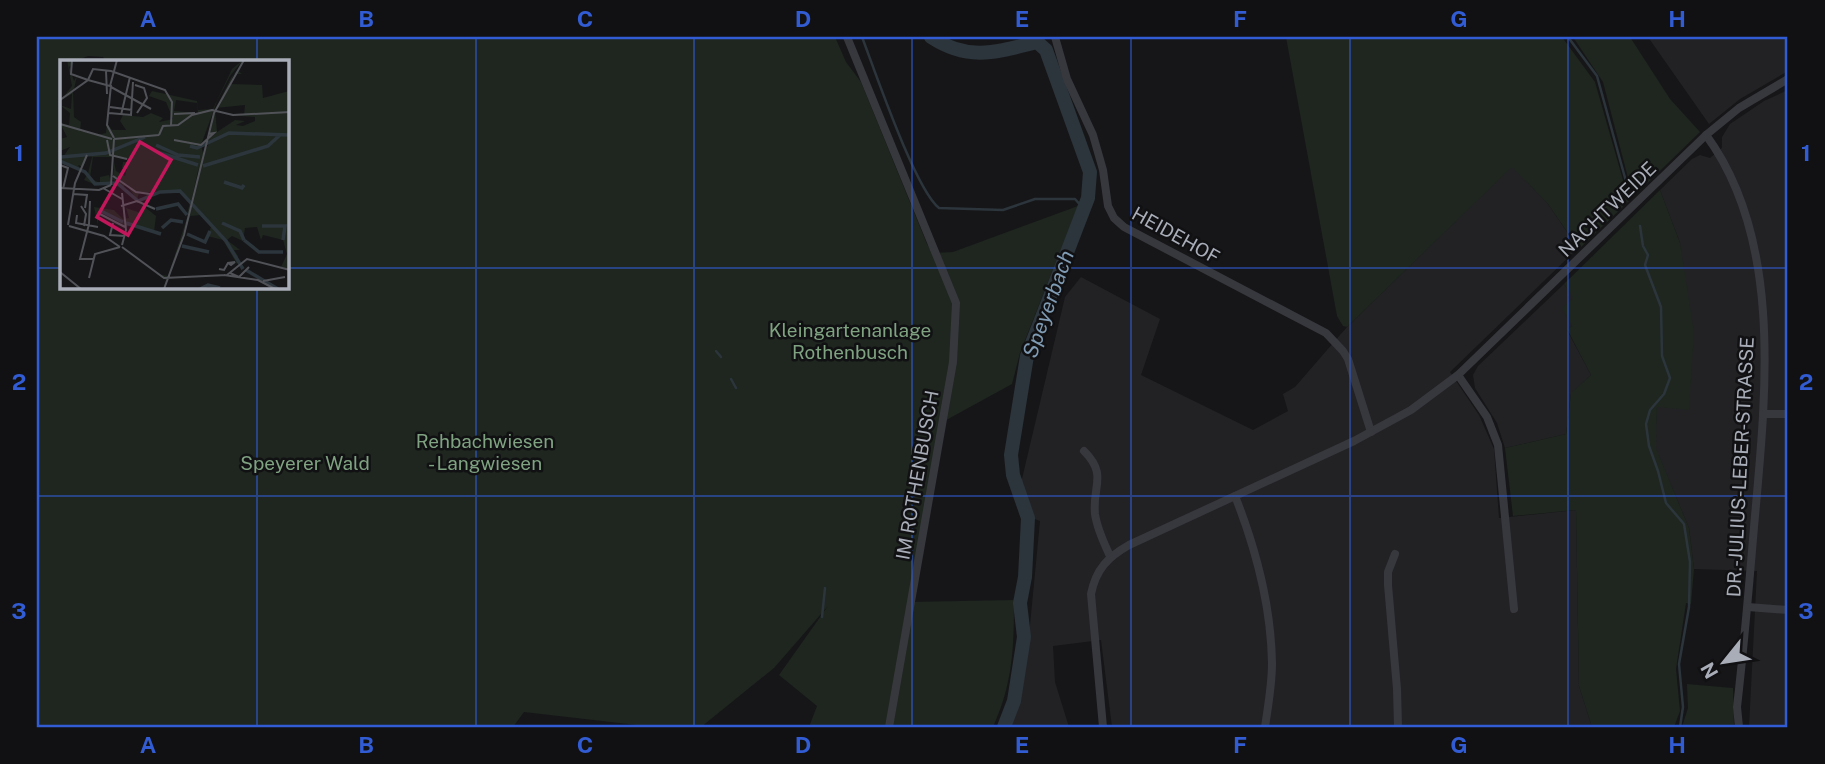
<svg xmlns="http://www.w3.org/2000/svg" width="1825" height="764" viewBox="0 0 1825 764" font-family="'Public Sans',sans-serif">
<rect width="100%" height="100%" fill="#161618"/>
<g fill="#222225">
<path d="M1648,37h140v34l-48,28 -31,25z"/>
<path d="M1788,90v637h-39l8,-156 -63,-2 -5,-41 -34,-81 2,-41 31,3 -8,-166 -20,-53 32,-31 8,-4 10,3 12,-10v-11l8,-13 34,-23z"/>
<path d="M1512,166l36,38 30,44 -128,124 29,43 15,34 5,69 77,-8 3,176 13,41h-480l-11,-87 -48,6 2,36 14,45h-58l8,-23 9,-58 12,-125 -8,-3 -11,-35 44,-186 16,-20 79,42 -19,56 112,55 35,-19 -5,-17 12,-7 52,-60z"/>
<path d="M1564,284l10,14 -2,28 -5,4 24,45 -20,19 -5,40 -61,14 -8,-25 -22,-35 -2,-13 5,-9z"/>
</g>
<g fill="#1e261f" fill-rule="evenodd">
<path d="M37,37h798l11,25 15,20 66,162 6,9 20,-1 125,-46 -58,147 -8,31 -73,40 -31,178 106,-2c0,47 -1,83 -21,127h-184l8,-21 -38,-31 49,-69 -54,62 -73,59h-47l-130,-15 -11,15h-476zM88,56l15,1 3,4h181v226h-226v-193l-2,-7 2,-7v-19h15z"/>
<path d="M1286,37h276l33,45 34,119 -50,48 -31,-45 -36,-37 -165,160 -4,-1 -6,-10z"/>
<path d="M1573,37h57l40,62 30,33 -67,65 -30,-115z"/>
<path d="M1660,190l20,53 14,89 -5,78 -32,-3 -1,41 33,80 5,41 -3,35 -5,-1 -10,66 4,42 -6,16h-82l-13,-41 -3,-176 -63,6 -8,-68 61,-14 5,-41 20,-18 -24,-46 5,-3 -10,-18 11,-10 -9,-14z"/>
<path d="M1687,684l46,4 1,39h-52l6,-19z"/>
</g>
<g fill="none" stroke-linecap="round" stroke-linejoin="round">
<g stroke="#2c353c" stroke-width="2.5">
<path d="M862,37c13,34 53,152 77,171l64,2 32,-11h40l8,9"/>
<path d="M1568,37l29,39 30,109"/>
<path d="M1640,226l3,20 5,9 -3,10 16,42 1,49 8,22 -6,16 -14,16 -4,14 3,22 9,25 8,32 18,21 6,38 -1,45 -10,57 4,43 -3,20"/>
<path d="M716,351l5,6"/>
<path d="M731,379l5,9"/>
<path d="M822,617l3,-29"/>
</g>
<path stroke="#2c353c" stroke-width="14" d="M931,37c38,25 66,15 106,5l9,8 44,122 -2,26 -61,158 -16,99 2,20 15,43 -3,59 -5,26 4,34 -10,64 -10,26"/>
<g stroke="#37383d" stroke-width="8">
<path d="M847,37l109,266 -3,59 -64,365"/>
<path d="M1055,37l12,42 26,56 10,35 5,36 6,12 10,9 202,106 17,18 5,8 23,73"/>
<path d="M1706,135c79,107 59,267 48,392 -5,60 -10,120 -17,180l2,20"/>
<path d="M1458,375l29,42 11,28 16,164"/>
<path d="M1763,414h25"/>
<path d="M1084,451c24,24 8,35 11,63 2,15 9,29 15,42"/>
<path d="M1235,496c21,53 36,110 37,167 0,22 -4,43 -7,64"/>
<path d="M1395,554l-7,18v13l9,104 1,38"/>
<path d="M1748,607l40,3"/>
<path d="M1103,727l-12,-133c5,-25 17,-37 38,-49l225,-104 57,-31 47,-35 248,-240 33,-27 49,-29"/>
</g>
</g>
<path fill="none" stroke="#325cd3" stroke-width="2" stroke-opacity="0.55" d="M257,37v24M476,37v690M694,37v690M912,37v690M1131,37v690M1350,37v690M1568,37v690M37,268h24M287,268h1501M257,287v440M37,496h1751"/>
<g text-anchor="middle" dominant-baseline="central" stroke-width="5" stroke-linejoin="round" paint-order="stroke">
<g font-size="19" fill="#a8adb8" stroke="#111113">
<text transform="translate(1607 209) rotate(-44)">NACHTWEIDE</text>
<text transform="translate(1176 235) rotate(29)">HEIDEHOF</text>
<text transform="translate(1740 467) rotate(-87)">DR.-JULIUS-LEBER-STRASSE</text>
<text transform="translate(917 475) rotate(-80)">IM ROTHENBUSCH</text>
</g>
<g font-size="19" fill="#7fa381" stroke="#111113">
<text x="850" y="330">Kleingartenanlage<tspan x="850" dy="22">Rothenbusch</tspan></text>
<text x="485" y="441">Rehbachwiesen<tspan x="485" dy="22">- Langwiesen</tspan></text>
<text x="305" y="463">Speyerer Wald</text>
</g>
<g font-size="21" font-style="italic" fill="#7f9bb3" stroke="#111113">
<text transform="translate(1048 304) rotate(-70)">Speyerbach</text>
</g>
</g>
<g transform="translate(60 60)">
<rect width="229" height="229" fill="#161618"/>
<path d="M7,0l7,3 -5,4 5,14 3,-5 -3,13 8,-5 -9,7 1,26 7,5 -1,9 17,4 9,-2 1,-10 5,7h14l-6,-9 3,-6 20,2 8,-4 12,5 -4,4 14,-3 -7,-17 -17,-6 3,-5 45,10 1,9 15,-1 19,-40 11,-9 -13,16 -13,25 -16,44 2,8 9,-14 -6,3 9,-32 2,22 18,-12 10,1 -9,4 7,1 12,-5v-4l-27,-2h16l1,-10 -29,3 15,-30 14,-18 -8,10 5,4h-8l-4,10 32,1 1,13 26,-7v178l-8,-2 6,-13 -4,-14 -20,-5 -2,5 -4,-13 -12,1 -2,13 -11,-5 -5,4 13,10h-6l4,6 -1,8 -14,-24 -16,-4 4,-9 -9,-12 -12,1 -7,22 14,-56 2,-16 -9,42 -10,38 -10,28 -7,15 3,-9 -9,-6 11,2 20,-61 -3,-1 -8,-10 10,10 3,-12 -14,-12 -37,3 -2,7 -11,-16 -3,4 -10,-8 1,-18 2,9 9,5 2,-7 -5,-1 1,-6h5l-3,-5h-32l-3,21 10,5v-6l9,-2 2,7 -15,3 -12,-5 3,-5 -6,-5 7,3 4,-16 -5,-1 -4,11 -5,-2 2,4 -20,-8 10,-14 -10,4v-12l7,-2 -7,-14 9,2 1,-12 -10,-8 11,4 1,-15 -12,7 12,-15zM116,40l21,3 1,10 -24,-2zM34,147l20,3 9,9 6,-1 -3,-10 15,5 5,-5 10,8 -2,16 -20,-8 -8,3 -22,-14 -6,1v11z" fill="#1e261f" fill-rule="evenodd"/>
<path fill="none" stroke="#2c353c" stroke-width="3.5" d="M96,85l22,10 22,2M130,86l7,2 32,-15 61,2M97,92l41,13M1,97l45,-4 39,-16M0,101l25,11 10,12 22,-1 21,18 22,-9 20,-1 46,50 17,28M143,106l65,-20 13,-12M164,122l18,6 2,-3M96,149l22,-5 9,11M41,151l22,11M66,163l35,11M162,163l18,8 4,9M202,166h23l-2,14M102,168l9,-8 12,2M127,174l18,8 5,-11M184,180l15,12h24M122,186l27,6M186,210l32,19M140,229l8,-4 12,3"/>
<path fill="none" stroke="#505258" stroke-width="2" d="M12,0l-1,14 17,6M46,11l1,23M28,20l22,6 7,-26M51,25l-4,40 7,13M75,25l9,3 3,10 -10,15M51,27l40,22M0,40l28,-20 5,-11 18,2 54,19 7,12 -1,24M50,47l22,3M49,53l22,2 2,-33M114,54l21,-1M61,55l9,-38M0,64l52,15M99,75l4,-9 15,-1 14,-10 20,-5 21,5 57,-3M54,79l45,-4M47,80l3,15 17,4M114,80l27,5 13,-12 -6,1M0,105l8,3 -5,21M53,116l23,16 14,2M51,125l3,-46M0,128l39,2 12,-5M43,128l19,11M13,134l14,1 -2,13M30,141l-1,23 -9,35h13M21,146l5,8 -2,12M61,146l16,-5 18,8M40,154l25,13M17,155l-1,8 22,4M53,163l-3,12 15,1M8,165l7,-42 12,-28M9,166l35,10 16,11M62,185l4,-15 -4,-37M62,187l42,31 63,-3M159,209l5,1 4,-7 7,-1 -4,3 -3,-2M0,212l21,17M170,213l9,4 10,-10M164,215l34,5 17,9M167,215l20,-16 43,11M29,218l6,-24 25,-7M203,221l22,-4M104,229l20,-54 30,-122 30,-53"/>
<path fill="#c2185b" fill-opacity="0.15" stroke="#c2185b" stroke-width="3.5" d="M80,82l31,18 -43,75 -31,-18z"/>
<rect width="229" height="229" fill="none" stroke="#a8adb8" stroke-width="3.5"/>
</g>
<rect width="1825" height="764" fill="none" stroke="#111113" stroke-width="77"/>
<g transform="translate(1724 662) rotate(240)" stroke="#111113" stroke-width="5" paint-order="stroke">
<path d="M0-5L12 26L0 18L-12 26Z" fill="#a8adb8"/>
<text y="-10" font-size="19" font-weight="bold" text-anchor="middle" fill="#a8adb8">N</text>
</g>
<rect x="38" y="38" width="1748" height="688" fill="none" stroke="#325cd3" stroke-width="2.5"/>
<g font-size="23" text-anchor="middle" font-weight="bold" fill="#325cd3">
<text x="148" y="27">A</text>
<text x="366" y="27">B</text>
<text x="585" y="27">C</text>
<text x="803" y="27">D</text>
<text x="1022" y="27">E</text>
<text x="1240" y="27">F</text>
<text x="1459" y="27">G</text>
<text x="1677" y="27">H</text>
<text x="19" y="161">1</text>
<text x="1806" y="161">1</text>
<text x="19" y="390">2</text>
<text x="1806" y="390">2</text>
<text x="19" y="619">3</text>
<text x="1806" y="619">3</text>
<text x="148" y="753">A</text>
<text x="366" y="753">B</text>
<text x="585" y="753">C</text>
<text x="803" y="753">D</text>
<text x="1022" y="753">E</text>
<text x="1240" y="753">F</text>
<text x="1459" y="753">G</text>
<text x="1677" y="753">H</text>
</g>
</svg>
